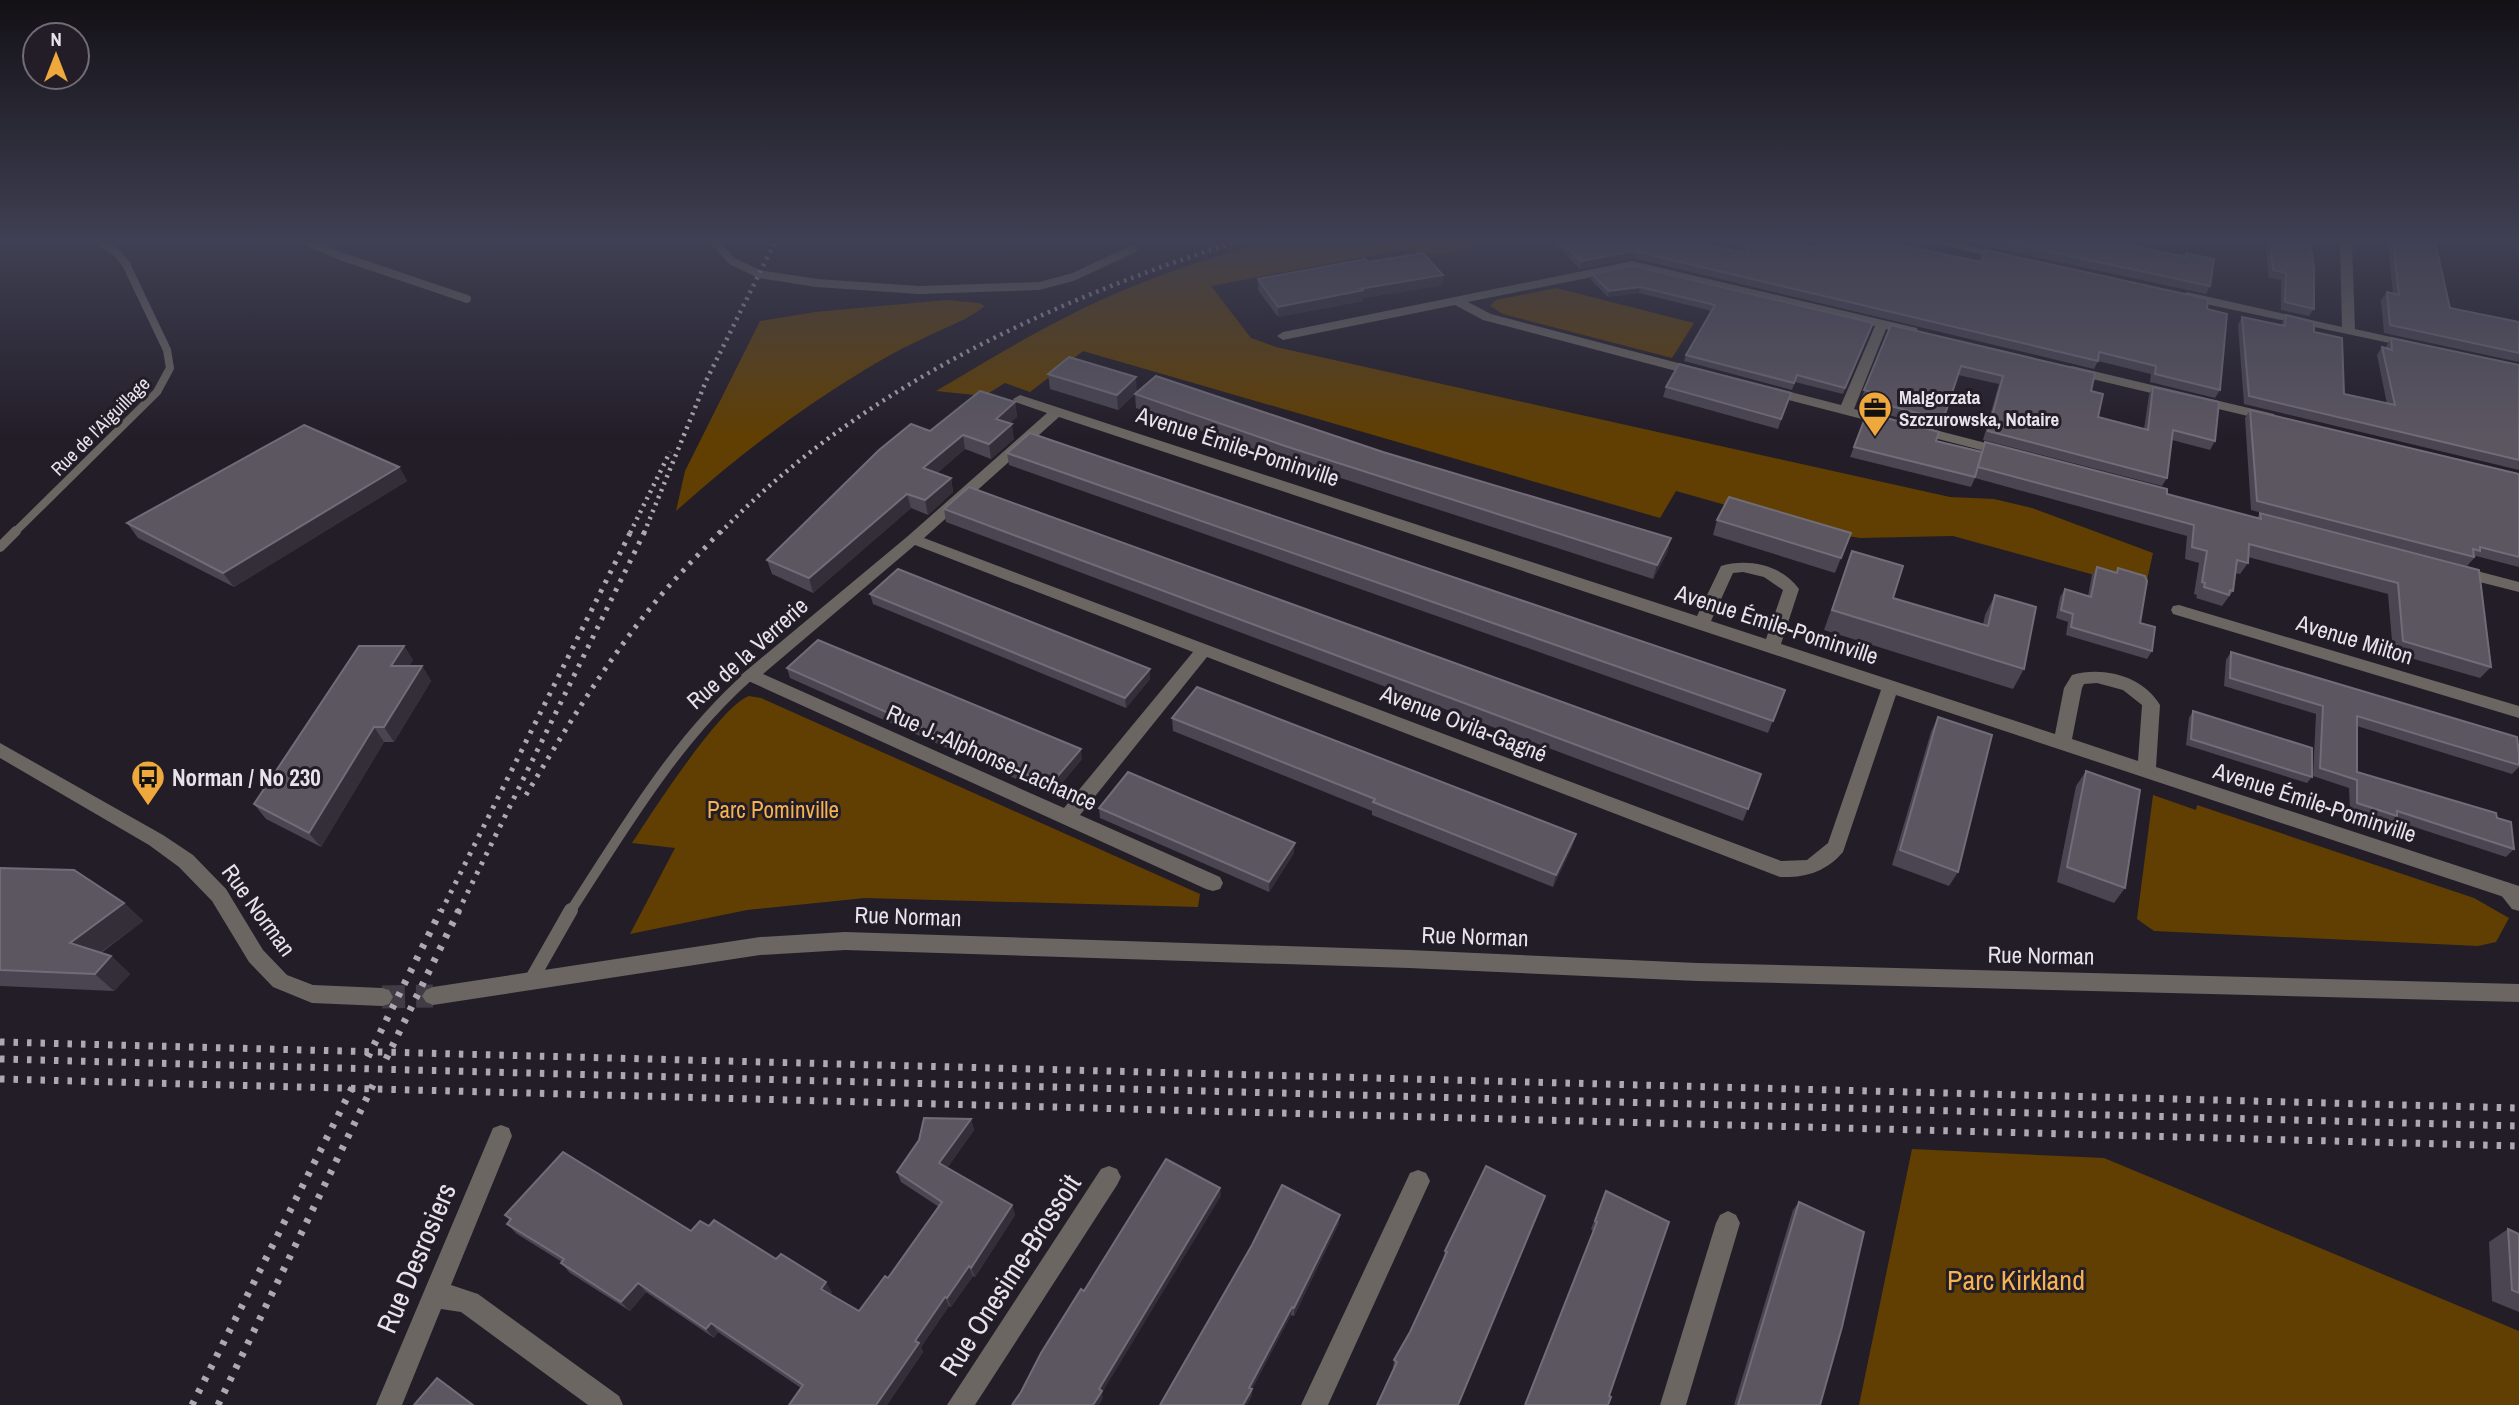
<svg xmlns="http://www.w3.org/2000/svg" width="2519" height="1405" viewBox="0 0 2519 1405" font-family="'Archivo Narrow',sans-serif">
<rect width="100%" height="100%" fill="#231d28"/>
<g fill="#613f02">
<path d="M1265,242h217l-40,13 -41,-5 -190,36 40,52 25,9 674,150 44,2 38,9 121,45 -8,36 -192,-53 -93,2 -39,-6 -145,-41 -16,27 -577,-167 -53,41 -25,-9 -21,13 -48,-5c69,-41 138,-83 213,-111 38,-15 77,-26 116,-38z"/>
<path d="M1556,288l138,35 -22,35 -169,-44 -13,-8 6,-6z"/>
<path d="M946,300l33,3 6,3c-20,16 -45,23 -67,35 -18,8 -35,18 -52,28 -68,41 -131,89 -190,142l9,-40 75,-150 55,-9z"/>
<path d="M749,696l12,2 439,196 -2,13 -333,-9 -118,12 -117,24 45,-86 -43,-5c19,-29 89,-138 117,-147z"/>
<path d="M2153,795l43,15 1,-5 277,93 35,20 -13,24 -18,4 -324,-15 -17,-12z"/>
<path d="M1912,1149l192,9 415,173v74h-660z"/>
</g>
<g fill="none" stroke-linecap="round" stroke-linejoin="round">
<path stroke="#403b45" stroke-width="23" stroke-dasharray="23 11" stroke-linecap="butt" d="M382,997l51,-1"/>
<g stroke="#6b6661" stroke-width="8">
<path d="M308,242l35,15 124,42"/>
<path d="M715,242l17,19 27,13 58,9 102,7 120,-4 34,-9 60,-28"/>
<path d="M14,533l143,-141 13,-24 -3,-18 -41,-86 -9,-11 -17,-11"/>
</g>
<g stroke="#6b6661" stroke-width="10">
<path d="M0,547l16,-16"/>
<path d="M570,912c54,-83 105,-171 180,-237"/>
</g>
<path stroke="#6b6661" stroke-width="14" d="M530,982l41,-72"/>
<g fill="#6b6661" fill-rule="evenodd">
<path d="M1933,242h20l59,15 -6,4z"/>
<path d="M2340,242h12l3,87 63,14v6l-231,-49 -6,-4 6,-4 155,35z"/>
<path d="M1632,261l285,67 1,3 -6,4 -26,-6 -32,80 40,10 2,3 -7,4 -127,-33 -2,-3 7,-4 74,19 34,-79 -243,-57 -164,33 23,12 214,56v6h-10l-212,-56 -28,-15 -172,35 -6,-4 6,-4z"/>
<path d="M2072,366l202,48 2,3 -7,4 -202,-48 -2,-3z"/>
<path d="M1020,395l677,221 24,-50c27,-8 61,-1 78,23l-18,55 274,90 9,-46 8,-13c31,-9 71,1 88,30l-4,62 363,119v16l-623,-207 -53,157c-17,20 -38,26 -63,25l-573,-220 -127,158 140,62 3,6 -3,6 -7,2 -7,-2 -462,-210 -3,-4 167,-139 139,-123 -32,-11 -2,-3zM1059,417l822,273 -53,153 -21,17 -26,1 -857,-323zM915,545l278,107 -129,156 -301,-134zM1743,572l21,5 19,13 -17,49 -55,-18 22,-48zM2097,683l26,7 19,15 -4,56 -66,-22 10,-51 2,-4z"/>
<path d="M1916,425l93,24 2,3 -7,4 -93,-24 -2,-3z"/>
<path d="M2458,566l61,16v10l-67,-17 -2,-4 2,-4z"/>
<path d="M2179,605l340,101v12l-346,-104 -2,-4 2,-4z"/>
<path d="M501,1125l8,3 3,8 -61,149 27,9 141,102 4,9h-35l-127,-93 -20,-3 -39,96h-26l117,-277z"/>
<path d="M1109,1166l8,3 4,8 -4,8 -142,220h-28l154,-236z"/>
<path d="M1418,1170l8,3 4,8 -102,224h-27l109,-232z"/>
<path d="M1728,1211l8,4 4,8 -54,182h-26l56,-182 4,-8z"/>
</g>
<g fill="#6b6661" fill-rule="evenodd">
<path d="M0,743l163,92 30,20 33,34 37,61 24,25 26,10 69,3 7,2 4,7 -4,7 -7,2 -70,-3 -39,-16 -24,-25 -37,-61 -33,-34 -30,-22 -149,-87z"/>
<path d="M2507,882l12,8v21l-7,-2 -15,-19 3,-6z"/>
<path d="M845,932l564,18 288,13 822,21v18l-822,-21 -288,-13 -564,-18 -85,5 -327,50 -7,-3 -4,-6 4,-6 7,-3 327,-50z"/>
</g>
<g stroke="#ada8b1" stroke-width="4.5" stroke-dasharray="2.5 5" stroke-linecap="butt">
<path d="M630,533l40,-81"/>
<path d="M644,533l62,-152 69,-139"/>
<path d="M720,533c139,-144 327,-231 515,-291"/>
</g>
<g stroke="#ada8b1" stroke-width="5" stroke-dasharray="3.5 7" stroke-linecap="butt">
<path d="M526,795c39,-65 78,-130 126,-189 21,-26 45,-50 69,-75"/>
<path d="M441,912l190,-381"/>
<path d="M458,912l187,-381"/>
</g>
<g stroke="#ada8b1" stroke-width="7" stroke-dasharray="4.5 9" stroke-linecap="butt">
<path d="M0,1042l2519,66"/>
<path d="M368,1057l73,-147"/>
<path d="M0,1059l2519,67"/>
<path d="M386,1059l73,-149"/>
<path d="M0,1079l2519,67"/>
<path d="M192,1405l163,-323"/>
<path d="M218,1405l157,-324"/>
</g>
</g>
<g fill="#4b4551">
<path d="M1554,242h72l5,6 111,4 -6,-10h53l28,6 163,14 5,-12 222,59 13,81 -5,8 -65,-16 1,-8 -53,-13 -4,8 -461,-111 -53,11 -26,-26z"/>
<path d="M1986,242h127l71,15 2,-4 24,33 -4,8 -221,-48z"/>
<path d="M2265,242h45l4,67 -5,7 -28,-6v-30l-12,-2z"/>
<path d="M2390,242h45l15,66 69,14v40l-135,-29 -3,-33 6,-8 6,1 -5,-48z"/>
<path d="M2491,242h28v18l-3,-13z"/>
<path d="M1368,262l74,23 -79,13v3l-85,16 -20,-27v-11z"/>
<path d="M1592,274l281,49 -30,71 -48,-12 -3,8 -108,-29 2,-6 26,-44 -73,-18 -31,4 -17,-17z"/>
<path d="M2286,315l28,17 30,62 43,10 -10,-49 5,-8 4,1v-1l5,-9 128,27v105l-275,-66 -6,-79 4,-8 39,8z"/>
<path d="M1891,325l200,66 7,26 46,12 5,-34 4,-8 62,54 -5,9 -38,-10 -5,38 -5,8 -179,-46 16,-56 -41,-9 -19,53 -70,-18 3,-8 -11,-3z"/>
<path d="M1048,374l89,17 246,61 288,86 -4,15 -14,26 -368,-119 -149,-52 -1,-14 -17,16 -68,-21z"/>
<path d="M1666,387l125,6 -13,36 -115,-32z"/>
<path d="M1015,402l2,15 -8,6 5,16 -23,20 -26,-10 -28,24 14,5 2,14 -25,23 -17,-7 -98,85 -41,-19 -5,-14z"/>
<path d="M2250,410l269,64v93l-43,-11 -9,10 -216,-56 -6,-92z"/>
<path d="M1867,413l69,28 44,11 5,-10 182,52 90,24 3,-5 219,57 12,97 -11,11 -87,-25 -5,-59 -140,-37v6l-8,11 -5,-1 -2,18 -11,15 -26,-8 1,-3 -3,-1 5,-31 -14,-4 2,-23 -212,-58 -4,9 -121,-30z"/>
<path d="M1007,453l778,237 -17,43 -759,-268z"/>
<path d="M399,467l8,14 -173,106 -96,-49 -11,-15z"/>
<path d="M944,509l817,265 -18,47 -797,-299z"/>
<path d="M1717,520l134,13 -16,40 -122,-38z"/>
<path d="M1852,551l41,47 90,27 2,-10 10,-20 29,74 -11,20 -189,-59z"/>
<path d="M2097,567l18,5 3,-4 34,83 -5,8 -81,-24 2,-13 -12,-4 4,-21 5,-8 23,7 4,-21z"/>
<path d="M870,594l280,85 -24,29 -253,-104z"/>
<path d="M404,646l9,14 -4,6h13l9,15 -37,61h-10l-63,105 -55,-28 -12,-15z"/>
<path d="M2231,652l288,102v13l-7,7 -155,-48v46l140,46 17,31 -8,8 -113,-37 -3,4 -40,-13 -1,-23 -36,-12 3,-62 -92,-28 2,-26z"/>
<path d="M787,668l295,91 -30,36 -262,-117z"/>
<path d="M2193,711l119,66 -5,6 -121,-38 3,-27z"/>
<path d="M1938,717l20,155 -9,14 -57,-21 39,-133z"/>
<path d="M1172,718l404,116 -4,13 -19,40 -181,-72v-4l-199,-80z"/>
<path d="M2086,771l39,117 -11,15 -57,-21 19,-96z"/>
<path d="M1099,808l195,45 -25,39 -169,-74z"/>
<path d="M0,868l124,35 19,18 -42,32 10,3 19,18 -16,17 -114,-5z"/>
<path d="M971,1119l3,11 -27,38 65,37 3,10 -40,62 -2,-1 -22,31 -2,-1 -28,41 2,5 -36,53h-98l12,-17 -83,-56 -4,6 -68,-46 -16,19 -60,-38 -9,-10 1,-1 -45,-28 -10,-10 3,-3 -5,-6 186,16 18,-5 67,33 56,33 -2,2 29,17 29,-33 51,-71 -38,-25 -4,-10z"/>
<path d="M1606,1191l3,205 -16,-165 -2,-2z"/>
<path d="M1799,1202l21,203h-86l59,-195z"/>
<path d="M1542,1204l-84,201h-81l17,-37h-1l1,-8 16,-28 34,-72 -1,-1 2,-8z"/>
<path d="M1339,1223l-45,93 -3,-1 -39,74v7l-92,9z"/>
<path d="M2508,1229l11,5v78l-27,-11 -3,-59z"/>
</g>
<g fill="#342e39">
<path d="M1634,251l-1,7 -53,11 1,-8z"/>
<path d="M1443,275l-1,10 -79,13v3l-85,16v-10l81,-18z"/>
<path d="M1640,287l-1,6 -31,4 1,-6z"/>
<path d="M1136,377l1,15 -19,18 -1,-15z"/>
<path d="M1015,402l2,15 -19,16 -2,-14z"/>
<path d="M1012,424l2,15 -23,20 -2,-15z"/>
<path d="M963,435l2,14 -39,33 -3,-14z"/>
<path d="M399,467l8,14 -173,106 -11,-14z"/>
<path d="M951,478l2,14 -25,23 -3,-15z"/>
<path d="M907,494l4,14 -98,85 -4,-15z"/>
<path d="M1671,538l-4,15 -14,26 4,-14z"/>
<path d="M404,646l9,14 -13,21 -9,-15z"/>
<path d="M422,666l9,15 -37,61 -10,-15z"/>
<path d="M1150,669v10l-24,29 -1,-10z"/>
<path d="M374,727l10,15 -63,105 -12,-14z"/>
<path d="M1081,749l1,10 -30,36 -2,-10z"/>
<path d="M1576,834l-4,13 -19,40 3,-12z"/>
<path d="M1295,843l-1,10 -25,39v-10z"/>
<path d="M124,903l19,18 -53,39 -20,-17z"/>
<path d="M111,956l19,18 -16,17 -19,-17z"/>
<path d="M971,1119l3,11 -31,44 -4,-11z"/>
<path d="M1220,1188l1,8 -119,197 1,5 -4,7h-6l6,-16z"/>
<path d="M1012,1205l3,10 -40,62 -4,-9z"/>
<path d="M1340,1215l-1,8 -45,93v-8z"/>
<path d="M969,1266l4,10 -22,31 -4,-9z"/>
<path d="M826,1282l6,10 -5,7 -6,-10z"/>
<path d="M638,1283l8,9 -16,19 -9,-9z"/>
<path d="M945,1297l4,9 -28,41 2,5 -36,53h-11l39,-64z"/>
<path d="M1292,1307l-1,8 -39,74v7l-5,9h-4l6,-17z"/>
<path d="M711,1323l7,9 -4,6 -8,-9z"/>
</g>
<g fill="#5c5661" stroke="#716c77" stroke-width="2">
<path d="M1561,242h65l5,6 5,-6h60l54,12 -7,-12h46l28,6 3,-6h67l94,20 4,-12 223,49 -1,10 20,5 -7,76 -65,-16 1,-8 -57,-14 -1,9 -464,-110 -53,10z"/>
<path d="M2005,242h108l73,15v-4l28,6 -4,27z"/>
<path d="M2270,242h40l4,25v42l-29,-7 1,-29 -13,-3z"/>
<path d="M2393,242h42l15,66 69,14v31l-129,-28 -3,-33 12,3z"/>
<path d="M1423,253l20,22 -84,14 5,1 -86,17 -20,-28 107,-20 3,3z"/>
<path d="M1633,266l240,57 -28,65 -48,-13 -3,8 -108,-28 29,-50 -75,-18 -31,4 -17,-17z"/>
<path d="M2286,315l28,7v10l28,6 2,56 51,11 -13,-58 10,3 -1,-12 128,27v95l-270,-64 -7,-79 43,9z"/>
<path d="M1891,325l204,48 -4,18 12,3 -5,23 50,13 5,-43 66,15 -4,39 -42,-11 -6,48 -179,-47 15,-55 -42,-10 -18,54 -71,-19 3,-8 -11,-3z"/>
<path d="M1069,357l67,20 -19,18 -69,-21z"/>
<path d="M1679,364l112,29 -10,26 -115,-32z"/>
<path d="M1156,376l227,76 288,86 -14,27 -372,-119 -150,-52z"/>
<path d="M980,391l35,11 -19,17 16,5 -23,20 -26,-9 -40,33 28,10 -26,22 -18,-6 -98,84 -42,-18 112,-110 32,-26 19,7z"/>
<path d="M2250,410l269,64v83l-39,-10v4l-7,-2 1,8 -217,-56z"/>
<path d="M1867,413l72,19 -3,9 46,11 -7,25 -121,-30z"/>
<path d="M304,425l95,42 -176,106 -96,-50z"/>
<path d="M1030,433l755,257 -12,31 -766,-268z"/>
<path d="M1985,442l182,47v5l94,25 -1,-6 219,57 12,97 -88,-26 -5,-58 -149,-39 -1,19 -11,-3 -4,31 -3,-1 -1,5 -25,-8 1,-4 -3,-1 5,-31 -15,-4 2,-22 -216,-58z"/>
<path d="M969,487l792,287 -13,35 -804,-300z"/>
<path d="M1729,497l122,36 -10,25 -124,-38z"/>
<path d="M1852,551l51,15 -10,32 95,28 7,-31 41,12 -12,62 -192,-59z"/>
<path d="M2097,567l20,6 1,-5 27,8 2,5 -7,42 15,4 -3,24 -81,-24 2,-13 -12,-4 4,-21 26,8z"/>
<path d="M898,569l252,100 -25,29 -255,-104z"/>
<path d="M818,640l263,109 -31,36 -263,-117z"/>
<path d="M359,646h45l-13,20h31l-38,61h-10l-65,106 -55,-29z"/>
<path d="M2231,652l286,85 2,17v11l-162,-49v56l139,41 1,5 14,4 3,27 -117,-38v5l-40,-13v-23l-37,-12 3,-62 -93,-28z"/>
<path d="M1197,687l379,147 -20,41 -183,-73 2,-3 -203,-81z"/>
<path d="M2193,711l119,37v29l-121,-38z"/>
<path d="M1938,717l54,18 -34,137 -58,-22z"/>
<path d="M2086,771l54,19 -15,98 -58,-21z"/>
<path d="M1128,772l167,71 -26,39 -170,-74z"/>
<path d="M0,868l74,2 50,33 -54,40 41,13 -16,18 -95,-4z"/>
<path d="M924,1118l47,1 -32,44 73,42 -41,63 -2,-2 -22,32 -2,-1 -30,44 4,2 -43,62h-87l14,-20 -92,-62 -5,6 -68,-46 -17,19 -60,-39 3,-4 -57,-35 4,-5 -6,-4 58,-63 128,79 9,-10 9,5 5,-6 62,39 5,-5 45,28 -5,7 38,22 26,-35 3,2 54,-76 -45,-30 22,-32z"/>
<path d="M1166,1159l54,29 -121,201 3,2 -9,14h-81l9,-13 20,-39 40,-64 3,2z"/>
<path d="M1486,1166l59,30 -87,209h-81l20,-43 -3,-2 16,-28 37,-80 -2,-1z"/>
<path d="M1282,1185l58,30 -46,93 -2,-1 -43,81 3,1 -9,16h-83l92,-160z"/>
<path d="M1606,1191l63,31 -60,174 2,1 -3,8h-83l72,-183 -2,-1z"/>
<path d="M1799,1202l65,30 -22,95 -22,78h-82z"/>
<path d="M2508,1229l11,5v59l-7,-3z"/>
<path d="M437,1378l36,27h-59z"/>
</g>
<linearGradient id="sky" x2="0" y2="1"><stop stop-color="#131016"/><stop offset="0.55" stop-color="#3f4053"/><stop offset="1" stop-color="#3f4053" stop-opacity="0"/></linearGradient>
<rect width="2519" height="438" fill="url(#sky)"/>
<defs>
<g id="office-pin" transform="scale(1.75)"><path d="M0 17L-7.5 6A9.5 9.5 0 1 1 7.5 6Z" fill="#eea83c" stroke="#231d28"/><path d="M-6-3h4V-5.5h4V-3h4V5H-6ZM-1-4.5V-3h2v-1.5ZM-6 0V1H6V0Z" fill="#111"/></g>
<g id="bus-pin" transform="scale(1.75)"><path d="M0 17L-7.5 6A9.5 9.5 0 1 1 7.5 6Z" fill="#eea83c" stroke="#231d28"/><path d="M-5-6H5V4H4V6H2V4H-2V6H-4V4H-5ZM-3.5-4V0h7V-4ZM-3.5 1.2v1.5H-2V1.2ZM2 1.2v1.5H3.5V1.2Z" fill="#111"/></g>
</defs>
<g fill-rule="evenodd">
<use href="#office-pin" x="1875" y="408"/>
<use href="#bus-pin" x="148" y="777"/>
</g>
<g text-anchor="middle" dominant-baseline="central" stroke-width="6" stroke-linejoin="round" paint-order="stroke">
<g font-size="19" font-weight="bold" fill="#e7e3eb" stroke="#231d28" text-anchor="start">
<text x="1899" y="397">Malgorzata<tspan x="1899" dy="22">Szczurowska, Notaire</tspan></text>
</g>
<g font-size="19" fill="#e7e3eb" stroke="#231d28">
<text transform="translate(100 426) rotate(-45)">Rue de l'Aiguillage</text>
</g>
<g font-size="23" fill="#e7e3eb" stroke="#231d28">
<text transform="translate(1238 446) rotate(18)">Avenue Émile-Pominville</text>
<text transform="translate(1777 624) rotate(18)">Avenue Émile-Pominville</text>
<text transform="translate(2355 639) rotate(17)">Avenue Milton</text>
<text transform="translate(747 653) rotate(-42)">Rue de la Verrerie</text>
<text transform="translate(1464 723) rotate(21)">Avenue Ovila-Gagné</text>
<text transform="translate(992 757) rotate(24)">Rue J.-Alphonse-Lachance</text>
<text transform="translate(2315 802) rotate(18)">Avenue Émile-Pominville</text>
<text transform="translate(259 910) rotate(54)">Rue Norman</text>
<text transform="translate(908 916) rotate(2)">Rue Norman</text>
<text transform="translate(1475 936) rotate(2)">Rue Norman</text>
<text transform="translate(2041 955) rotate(1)">Rue Norman</text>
</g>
<g font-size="23" font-weight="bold" fill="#e7e3eb" stroke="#231d28" text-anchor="start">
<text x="172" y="777">Norman / No 230</text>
</g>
<g font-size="23" fill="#f5b250" stroke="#231d28">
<text x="773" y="809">Parc Pominville</text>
</g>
<g font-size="28" fill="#e7e3eb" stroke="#231d28">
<text transform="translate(416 1258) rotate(-67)">Rue Desrosiers</text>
<text transform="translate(1010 1275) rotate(-57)">Rue Onesime-Brossoit</text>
</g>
<g font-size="28" fill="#f5b250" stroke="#231d28">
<text x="2016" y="1280">Parc Kirkland</text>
</g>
</g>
<g transform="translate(56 56)"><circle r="33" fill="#231d28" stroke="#716c76" stroke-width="2"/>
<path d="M0-5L12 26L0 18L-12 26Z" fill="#eea83c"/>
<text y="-10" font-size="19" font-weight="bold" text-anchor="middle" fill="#e7e3eb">N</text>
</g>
</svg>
